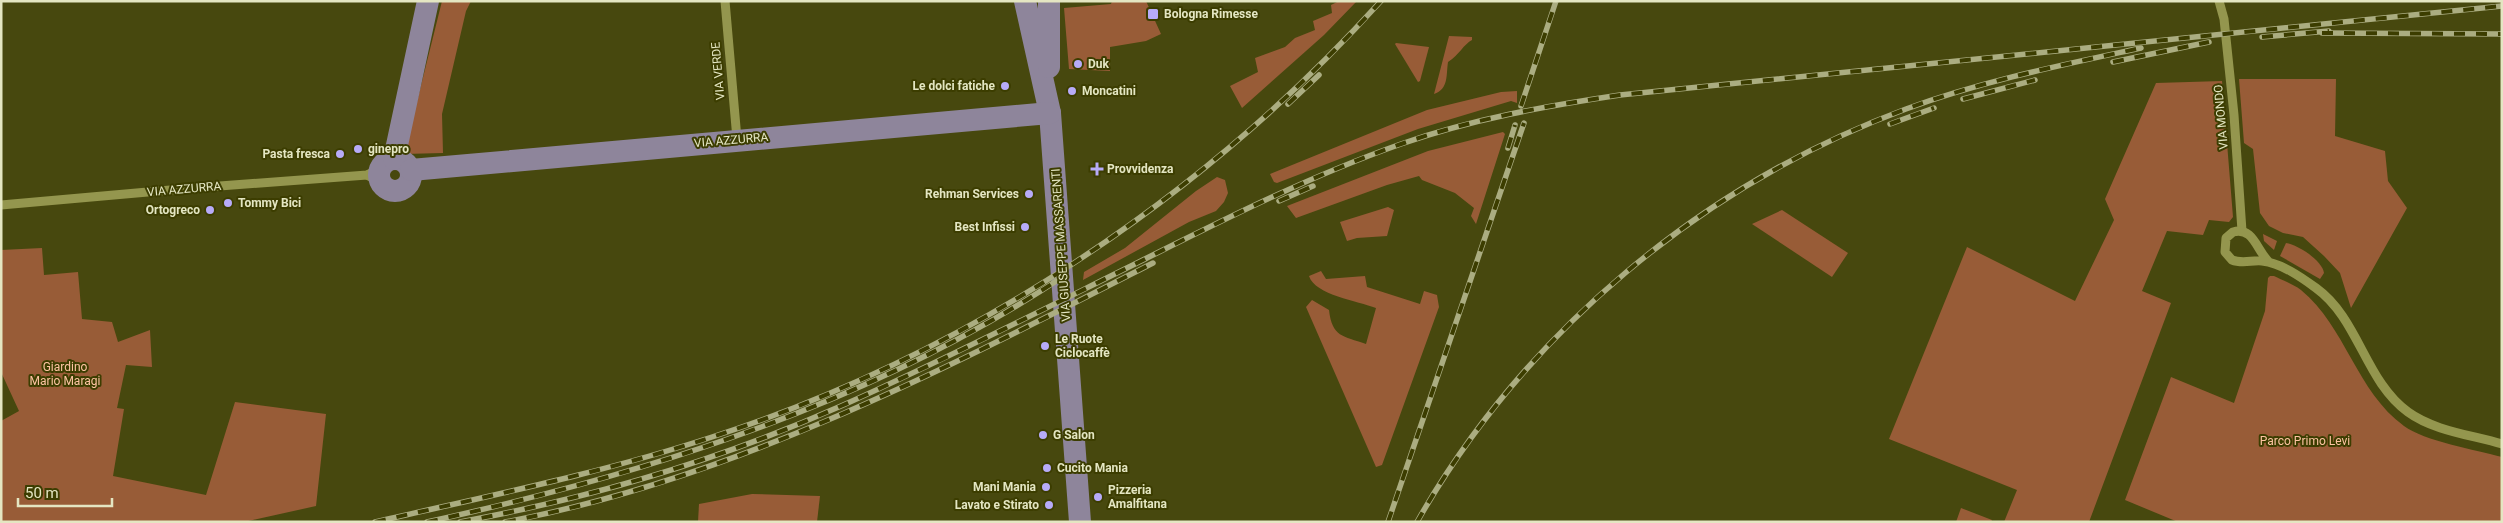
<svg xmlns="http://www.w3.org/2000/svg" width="2503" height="523" viewBox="0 0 2503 523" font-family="Roboto,sans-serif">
<rect width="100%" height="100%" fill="#47480e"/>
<g fill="#985c37">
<path d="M442,1h29l-5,10 -24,103 1,39 -39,1z"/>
<path d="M1112,1h34l15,33 -15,7 -36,6v24l-41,-2 -5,-61 47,-4z"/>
<path d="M1339,1h18l-33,34 -82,73 -12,-22 28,-14 -3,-14 30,-11 10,-9 20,-8 -2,-9 19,-8 -1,-8z"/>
<path d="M1449,36l23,1v3c-8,4 -13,15 -24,22 -2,13 1,27 -14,32z"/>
<path d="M1396,43l33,4 -9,34 -2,1 -23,-38z"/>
<path d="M2239,79h97l-1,57 50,15 3,30 19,27 -56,100 -11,-35 -16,-17 -21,-19 -20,-4 -14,-7 -9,-13 -7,-64 -9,-6z"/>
<path d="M2222,81l11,136 -4,5 -20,-2 -6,15 -36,-4 -25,60 29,12 -82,219h-85l13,-32 -128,-51 78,-192 108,54 39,-81 -9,-21 51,-116z"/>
<path d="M1517,91v12l-6,-2 -93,28 -141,54 -3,-1 -4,-8 157,-64 74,-18z"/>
<path d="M1503,132l2,2 -29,90 -5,-8 3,-8 -19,-15 -33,-13 -3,-4 -32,9 -91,33 -9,-12 141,-55z"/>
<path d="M1217,177l8,3 3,13 -4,9 -8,9 -27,11 -106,58 1,-8 41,-24 71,-57z"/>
<path d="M1388,207l6,3 -7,26 -30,2 -10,3 -7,-19z"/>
<path d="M1782,210l66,43 -16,24 -80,-53z"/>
<path d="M2263,234l14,7 -3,9 -10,-9z"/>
<path d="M2286,243c12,2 36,17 38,30l-4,6 -40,-23z"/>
<path d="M42,248l2,27 34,-3 4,47 30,3 6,20 32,-12 2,37 -26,-2 -9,43 7,1 -11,67 93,19 29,-93 91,12 -10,92 -72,16h-243v-101l18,-10 -18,-39v-122z"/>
<path d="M1321,271l5,8 39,-3 2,11 53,17 4,-13 13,4 2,12 -57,158 -6,2 -70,-160 6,-7 17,10c3,27 14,26 37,34l10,-36c-18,-7 -61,-13 -67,-32z"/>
<path d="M2270,276h4c8,4 19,8 27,14 45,37 55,101 103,136 20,15 72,24 98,31v65h-324l-53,-22 46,-123 63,26 31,-92 3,-33z"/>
<path d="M752,494l68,2 -3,26h-119l1,-18z"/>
<path d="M1961,508l31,12 -1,2h-35z"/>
</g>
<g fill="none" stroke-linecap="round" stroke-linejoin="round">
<g stroke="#94964e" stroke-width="9">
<path d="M725,1l12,138"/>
<path d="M2219,1l5,18 10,96 8,116"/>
<path d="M367,175l15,8"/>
<path d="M1,205l192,-17 174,-13 14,-7"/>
<path d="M2269,262c-12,-11 -16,-36 -36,-30l-7,6 -1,14 7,8c10,4 20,0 30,1 19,2 39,16 54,27 43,31 49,93 92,124 26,19 64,23 94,32"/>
</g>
<g stroke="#8e859b" stroke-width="22">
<path d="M1025,1l25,112 30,409"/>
<path d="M1049,1v66"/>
<circle cx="395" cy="175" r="16"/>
<path d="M394,159l34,-158"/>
<path d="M411,170l639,-57"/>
</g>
<g stroke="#abad81" stroke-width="5.5">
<g id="rail">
<path d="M2322,33l180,1"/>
<path d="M2262,37l67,-6"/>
<path d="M2113,62l96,-20"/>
<path d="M1963,99l72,-19"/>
<path d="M1288,104l31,-29"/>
<path d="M1521,106l35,-105"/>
<path d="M1890,124l44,-16"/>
<path d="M1508,148l7,-23"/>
<path d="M1279,201l34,-15"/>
<path d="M375,522c113,-26 227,-49 337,-85 254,-82 490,-238 669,-436"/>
<path d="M427,522c224,-49 445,-119 637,-246"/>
<path d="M460,522c131,-24 259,-62 381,-116 101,-45 199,-95 298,-144 86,-43 171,-86 262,-118 71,-25 145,-38 219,-49l882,-89"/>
<path d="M505,522c230,-43 442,-154 648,-259"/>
<path d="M1388,522l136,-399"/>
<path d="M1417,522c107,-189 286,-338 489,-413 76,-28 156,-44 235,-61"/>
</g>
</g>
<use href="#rail" stroke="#3c3d00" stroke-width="4" stroke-dasharray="11" stroke-linecap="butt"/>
</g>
<g fill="#b7abf8" stroke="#3c3d00" stroke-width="2">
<rect x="1147" y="8" width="12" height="12" rx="2.5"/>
<circle cx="1078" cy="64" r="5"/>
<circle cx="1005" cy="86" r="5"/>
<circle cx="1072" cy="91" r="5"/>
<circle cx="358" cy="149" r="5"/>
<circle cx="340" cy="154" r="5"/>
<path d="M1094.5 161.5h5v5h5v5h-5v5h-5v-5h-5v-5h5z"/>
<circle cx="1029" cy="194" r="5"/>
<circle cx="228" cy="203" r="5"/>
<circle cx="210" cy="210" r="5"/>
<circle cx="1025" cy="227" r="5"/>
<circle cx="1045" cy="346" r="5"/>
<circle cx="1043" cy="435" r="5"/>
<circle cx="1047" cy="468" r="5"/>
<circle cx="1046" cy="487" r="5"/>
<circle cx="1098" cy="497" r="5"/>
<circle cx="1049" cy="505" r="5"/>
</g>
<g text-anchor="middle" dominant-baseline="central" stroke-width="4" stroke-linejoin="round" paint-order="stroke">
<g font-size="12" font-weight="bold" fill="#e4e6c2" stroke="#3c3d00" text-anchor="start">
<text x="1164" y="14">Bologna Rimesse</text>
<text x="1088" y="64">Duk</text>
<text x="995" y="86" text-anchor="end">Le dolci fatiche</text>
<text x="1082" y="91">Moncatini</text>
<text x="368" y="149">ginepro</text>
<text x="330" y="154" text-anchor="end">Pasta fresca</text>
<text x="1107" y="169">Provvidenza</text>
<text x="1019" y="194" text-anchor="end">Rehman Services</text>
<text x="238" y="203">Tommy Bici</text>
<text x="200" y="210" text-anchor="end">Ortogreco</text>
<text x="1015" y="227" text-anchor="end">Best Infissi</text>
<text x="1055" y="339">Le Ruote<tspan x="1055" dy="14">Ciclocaffè</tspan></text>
<text x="1053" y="435">G Salon</text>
<text x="1057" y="468">Cucito Mania</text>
<text x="1036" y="487" text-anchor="end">Mani Mania</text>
<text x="1108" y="490">Pizzeria<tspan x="1108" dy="14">Amalfitana</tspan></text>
<text x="1039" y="505" text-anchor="end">Lavato e Stirato</text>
</g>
<g font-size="12" fill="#e4e6c2" stroke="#3c3d00">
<text transform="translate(718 71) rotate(-95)">VIA VERDE</text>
<text transform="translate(2221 117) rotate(-95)">VIA MONDO</text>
<text transform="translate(731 140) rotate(-5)">VIA AZZURRA</text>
<text transform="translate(184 189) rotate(-5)">VIA AZZURRA</text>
<text transform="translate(1061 245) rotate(-94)">VIA GIUSEPPE MASSARENTI</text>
</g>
<g font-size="12" fill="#fec4a3" stroke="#3c3d00">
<text x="65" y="367">Giardino<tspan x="65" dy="14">Mario Maragi</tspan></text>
<text x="2305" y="441">Parco Primo Levi</text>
</g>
</g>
<rect width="2503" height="523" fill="none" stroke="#e4e6c2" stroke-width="5"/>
<path d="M18 498v8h94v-8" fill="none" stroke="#e4e6c2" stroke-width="2.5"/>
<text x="25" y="498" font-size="15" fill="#e4e6c2" stroke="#3c3d00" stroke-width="4" paint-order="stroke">50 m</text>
</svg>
